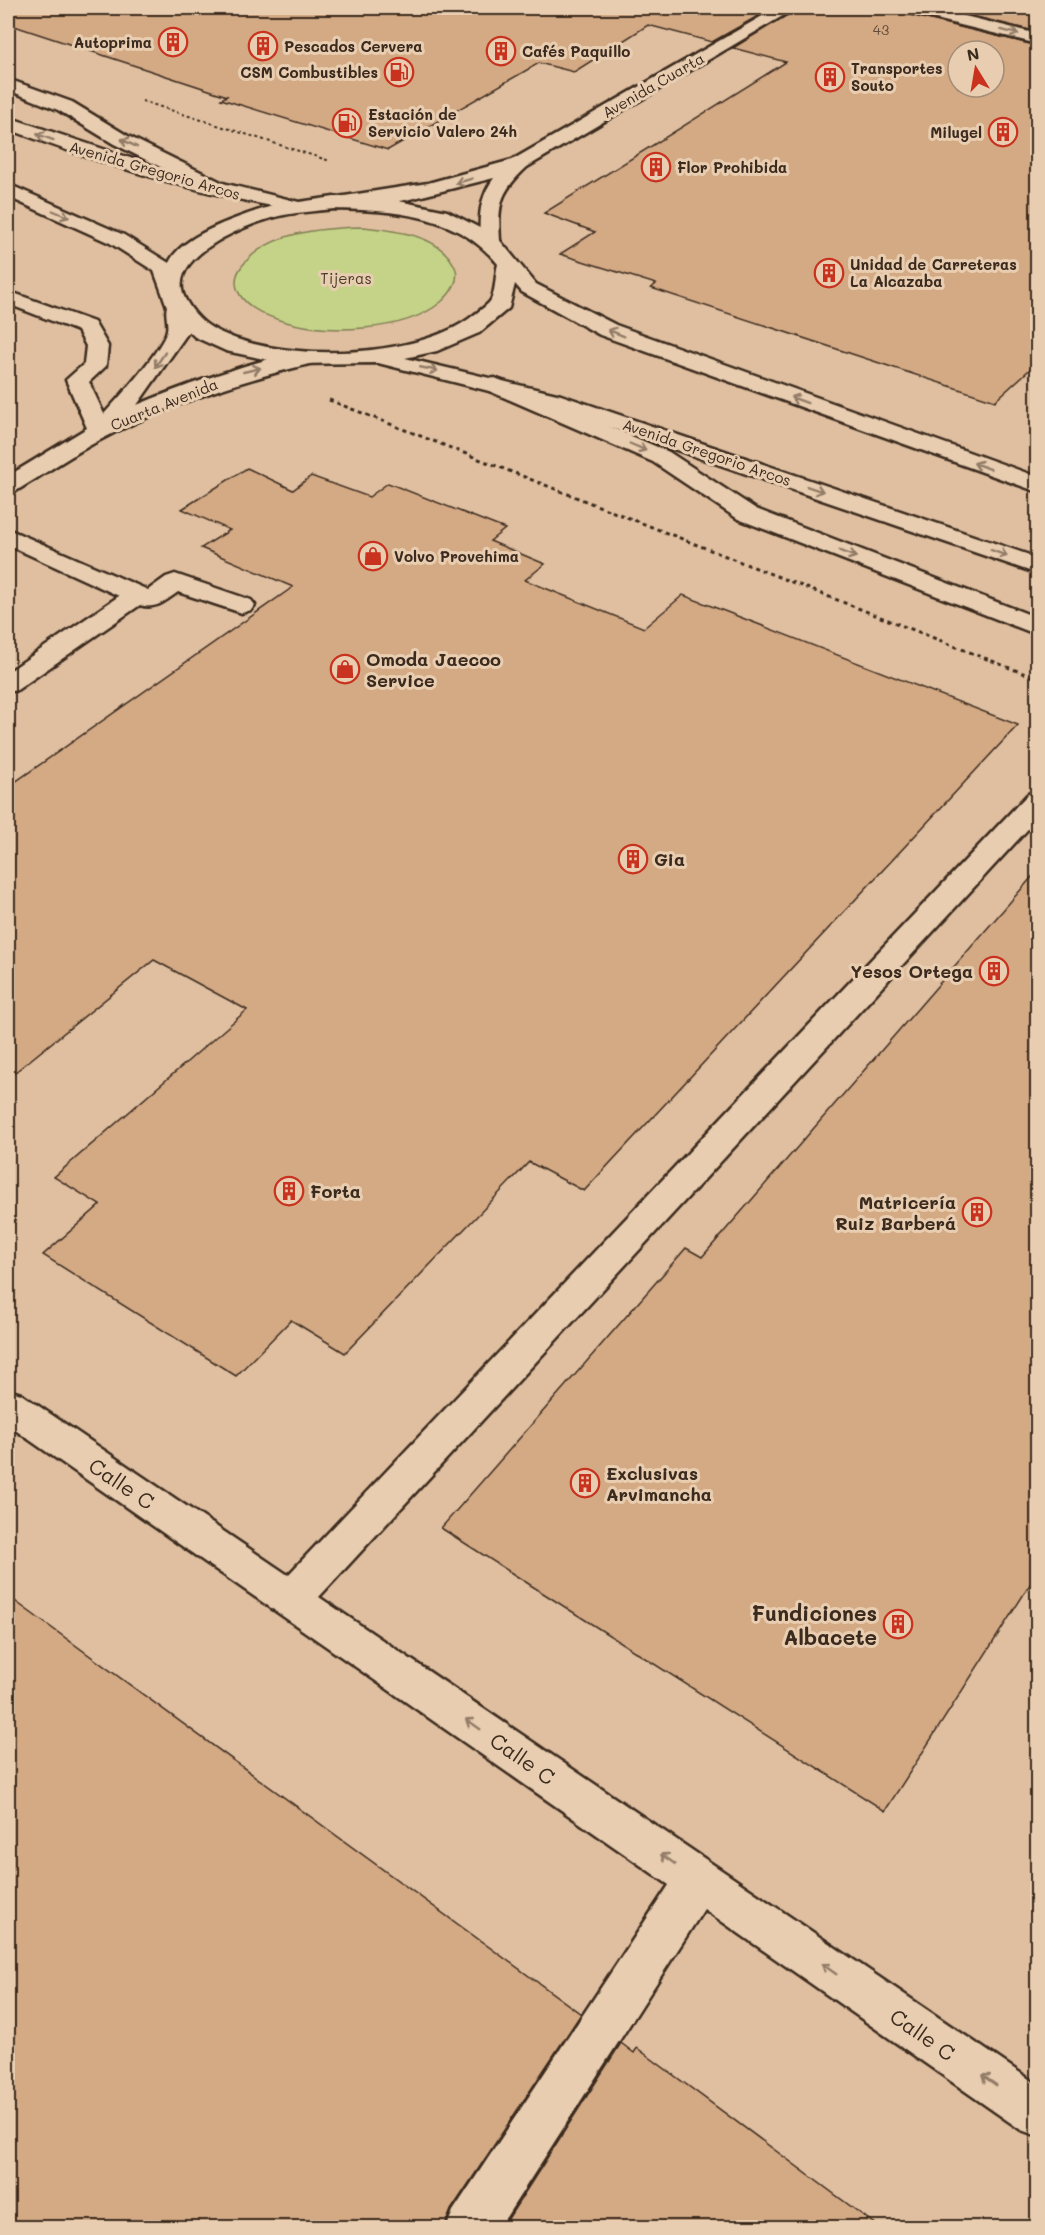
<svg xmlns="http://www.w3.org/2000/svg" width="1045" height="2235" viewBox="0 0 1045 2235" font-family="Mali,sans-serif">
<rect width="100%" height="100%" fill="#e8cdb0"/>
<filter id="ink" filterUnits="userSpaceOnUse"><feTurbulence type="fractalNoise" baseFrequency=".0167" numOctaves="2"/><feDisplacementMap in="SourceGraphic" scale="12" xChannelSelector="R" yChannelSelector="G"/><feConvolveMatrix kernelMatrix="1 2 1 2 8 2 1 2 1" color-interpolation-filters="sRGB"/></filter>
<g filter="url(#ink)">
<path fill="#dfbfa0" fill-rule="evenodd" d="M8,8h1029v2219l-1029,1zM958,51h36v36h-36z"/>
<path fill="#c4d387" stroke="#807e52" stroke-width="1.5" d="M363,227c32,4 77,7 92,40 6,13 -5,27 -14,35 -37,31 -115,32 -159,19 -15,-5 -33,-12 -42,-26 -6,-10 -5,-20 2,-29 27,-35 80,-38 121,-39z"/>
<g fill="#d4aa85" stroke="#3b2a1e" stroke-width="1.5" fill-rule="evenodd">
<path d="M8,8h764l-60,34 -64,-17 -74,47 -35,-9 -151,87 -167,-51 6,-3 -219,-72z"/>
<path d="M798,8h104l4,6 132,32v316l-43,39 -344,-113 5,-4 -96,-30 35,-22 -51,-19 242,-151 -53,-14zM958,51h36v36h-36z"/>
<path d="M939,8h99v24z"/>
<path d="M247,468l46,22 18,-14 58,21 19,-14 117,46 -15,12 55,23 -20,16 119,48 39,-33 335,130 -434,466 -55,-29 -184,191 -54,-33 -55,56 -193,-121 57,-50 -46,-28 193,-167 -93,-50 -146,118v-291l285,-200 -92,-39 29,-18 -48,-21z"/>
<path d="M1038,870v702l-153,239 -444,-283 245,-280 16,9z"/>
<path d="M8,1596l573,418 -130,196 -7,18h-436z"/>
<path d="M621,2043l13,10 3,-5 243,180h-378z"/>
</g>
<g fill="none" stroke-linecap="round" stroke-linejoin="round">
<g stroke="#3b2a1e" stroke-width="5">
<g id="minor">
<path d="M776,8h20l-269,159c-28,26 -29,37 -27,74l-3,4h-14l-3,-4c-1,-24 -1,-43 14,-63l-88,22 -68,9 -7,-2 -3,-4 3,-4 7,-2 90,-14 84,-23z"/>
<path d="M904,8h28l106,26v10l-131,-32z"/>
<path d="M8,79l64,23 56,34 97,48 3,4 -3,4h-14l-97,-48 -56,-34 -50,-20z"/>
<path d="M8,291l86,31 14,24 -2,20 -17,16 15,32c14,-15 59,-65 63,-84 2,-9 -4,-19 2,-28h16l3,5 1,24 -52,74c30,-13 149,-58 176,-52l3,5 -3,5c-74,18 -147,42 -215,78 -28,15 -54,33 -82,50l-8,2v-17l79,-48 -21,-48 18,-16 2,-18 -8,-15 -70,-27z"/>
<path d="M495,378l174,74 87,57 282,109v17l-300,-116 -85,-57 -166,-72 -3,-5 3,-5z"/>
<path d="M8,529l140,61 18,-13 9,-3 76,26 4,5 -4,5 -9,3 -64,-21c-13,9 -22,18 -38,13l-123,85 -9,2v-20l111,-76 -111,-51z"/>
<path d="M1038,791v27l-719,779 719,488v51l-17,-6 -317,-221 -205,319h-53l7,-17 216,-326 -661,-460v-35l13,4 267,181 740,-781z"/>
</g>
</g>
<g stroke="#3b2a1e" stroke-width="5">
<path id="major" d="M8,117l146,49 145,36 35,-5 55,2 58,12 50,26 39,47 80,41 422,152v15l-438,-157 -78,-43 -7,-8 -6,24 -30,25 -42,18 -32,7 156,37 477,163v16l-493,-169 -167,-42 -90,1 -62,-13 -31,-14 -26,-25 -15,-41 -44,-28 -102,-46v-13l116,51 45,28c12,-29 75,-48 103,-57 -91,-17 -178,-45 -264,-77zM334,209c61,2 122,4 164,55 -3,11 -2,26 -7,36 -3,5 -12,11 -17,15 -55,45 -201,49 -262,13 -12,-7 -24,-21 -29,-34 -13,-41 70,-73 101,-79 17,-3 34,-4 50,-6z"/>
</g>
<path stroke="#3b2a1e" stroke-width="2" stroke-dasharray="3 3" stroke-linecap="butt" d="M142,101l188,60"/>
<path stroke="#3b2a1e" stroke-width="3" stroke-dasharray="4 4" stroke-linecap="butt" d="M329,400l709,279"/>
<use href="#minor" fill="#e8cdb0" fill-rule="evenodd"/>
<use href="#major" fill="#e8cdb0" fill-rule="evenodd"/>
</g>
<defs><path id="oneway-shaft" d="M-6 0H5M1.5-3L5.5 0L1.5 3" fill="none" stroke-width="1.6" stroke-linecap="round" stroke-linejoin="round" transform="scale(1.5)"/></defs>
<g stroke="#927c67">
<use href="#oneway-shaft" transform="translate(1010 32) rotate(14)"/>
<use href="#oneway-shaft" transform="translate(45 137) rotate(-160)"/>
<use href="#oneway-shaft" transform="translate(129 143) rotate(-153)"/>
<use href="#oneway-shaft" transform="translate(464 181) rotate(163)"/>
<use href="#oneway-shaft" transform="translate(61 214) rotate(23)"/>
<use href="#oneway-shaft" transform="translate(616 333) rotate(-158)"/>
<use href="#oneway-shaft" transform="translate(160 360) rotate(124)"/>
<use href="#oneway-shaft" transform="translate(429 369) rotate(11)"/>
<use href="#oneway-shaft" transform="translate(252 370) rotate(-13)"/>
<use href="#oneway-shaft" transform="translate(799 400) rotate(-160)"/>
<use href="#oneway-shaft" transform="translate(638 447) rotate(23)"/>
<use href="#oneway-shaft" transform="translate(982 466) rotate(-160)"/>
<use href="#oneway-shaft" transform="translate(815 489) rotate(19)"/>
<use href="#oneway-shaft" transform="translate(999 553) rotate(20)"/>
<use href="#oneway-shaft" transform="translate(848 554) rotate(21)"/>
<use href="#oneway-shaft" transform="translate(473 1724) rotate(-145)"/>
<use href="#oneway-shaft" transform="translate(668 1859) rotate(-145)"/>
<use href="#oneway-shaft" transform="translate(829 1969) rotate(-145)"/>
<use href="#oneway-shaft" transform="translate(989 2080) rotate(-145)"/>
</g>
</g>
<defs>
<g id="building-ring" transform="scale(1.5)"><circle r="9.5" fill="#e8cdb0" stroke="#c8321e" stroke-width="1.5"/><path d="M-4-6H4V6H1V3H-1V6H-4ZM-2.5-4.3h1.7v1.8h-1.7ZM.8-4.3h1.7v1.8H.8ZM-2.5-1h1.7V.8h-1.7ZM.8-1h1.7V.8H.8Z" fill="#c8321e"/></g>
<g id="fuel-ring" transform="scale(1.5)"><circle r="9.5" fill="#e8cdb0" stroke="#c8321e" stroke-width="1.5"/><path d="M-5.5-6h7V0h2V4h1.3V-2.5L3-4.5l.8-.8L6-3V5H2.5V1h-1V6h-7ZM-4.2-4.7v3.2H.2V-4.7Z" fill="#c8321e"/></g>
<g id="shop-ring" transform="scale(1.5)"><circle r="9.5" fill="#e8cdb0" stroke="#c8321e" stroke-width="1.5"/><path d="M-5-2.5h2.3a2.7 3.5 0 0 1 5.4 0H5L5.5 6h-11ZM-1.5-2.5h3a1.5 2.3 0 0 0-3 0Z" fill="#c8321e"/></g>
</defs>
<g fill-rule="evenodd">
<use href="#building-ring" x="173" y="42"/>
<use href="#building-ring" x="263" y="46"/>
<use href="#building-ring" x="501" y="51"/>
<use href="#fuel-ring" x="399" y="72"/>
<use href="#building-ring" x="830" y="77"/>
<use href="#fuel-ring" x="347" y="123"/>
<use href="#building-ring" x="1003" y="132"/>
<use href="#building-ring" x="656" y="167"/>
<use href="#building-ring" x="829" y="273"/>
<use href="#shop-ring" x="373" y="556"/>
<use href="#shop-ring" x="345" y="669"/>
<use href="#building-ring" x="633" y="859"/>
<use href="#building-ring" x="994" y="971"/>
<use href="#building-ring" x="289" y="1191"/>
<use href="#building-ring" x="977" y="1212"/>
<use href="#building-ring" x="585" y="1483"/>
<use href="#building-ring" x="898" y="1624"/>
</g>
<g text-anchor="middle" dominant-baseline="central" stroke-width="6" stroke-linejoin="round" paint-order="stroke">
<g font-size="14" fill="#614a38">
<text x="881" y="29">43</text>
</g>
<g font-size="15" font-weight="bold" fill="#3b2a1e" stroke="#e8cdb0" text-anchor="start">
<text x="152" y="42" text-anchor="end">Autoprima</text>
<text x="284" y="46">Pescados Cervera</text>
<text x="522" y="51">Cafés Paquillo</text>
<text x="851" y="68">Transportes<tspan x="851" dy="17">Souto</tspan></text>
<text x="378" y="72" text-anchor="end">CSM Combustibles</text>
<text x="368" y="114">Estación de<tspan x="368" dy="17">Servicio Valero 24h</tspan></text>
<text x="982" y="132" text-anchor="end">Milugel</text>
<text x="677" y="167">Flor Prohibida</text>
<text x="850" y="264">Unidad de Carreteras<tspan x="850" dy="17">La Alcazaba</tspan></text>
<text x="394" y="556">Volvo Provehima</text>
</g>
<g font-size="15" fill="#3b2a1e" stroke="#e8cdb0">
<text transform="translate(653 85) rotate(-30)">Avenida Cuarta</text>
<text transform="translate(155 170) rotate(16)">Avenida Gregorio Arcos</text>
<text transform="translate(164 404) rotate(-22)">Cuarta Avenida</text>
<text transform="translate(707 452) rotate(19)">Avenida Gregorio Arcos</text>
</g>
<g font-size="15" fill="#493b28" stroke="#e8cdb0">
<text x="346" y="278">Tijeras</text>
</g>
<g font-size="18" font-weight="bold" fill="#3b2a1e" stroke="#e8cdb0" text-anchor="start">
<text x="366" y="659">Omoda Jaecoo<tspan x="366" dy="21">Service</tspan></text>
<text x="654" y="859">Gia</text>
<text x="973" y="971" text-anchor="end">Yesos Ortega</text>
<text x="310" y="1191">Forta</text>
<text x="956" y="1202" text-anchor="end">Matricería<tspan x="956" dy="21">Ruiz Barberá</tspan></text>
<text x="606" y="1473">Exclusivas<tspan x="606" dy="21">Arvimancha</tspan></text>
</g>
<g font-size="21" fill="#3b2a1e" stroke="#e8cdb0">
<text transform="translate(122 1483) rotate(34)">Calle C</text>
<text transform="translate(523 1758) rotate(35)">Calle C</text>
<text transform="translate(923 2034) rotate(35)">Calle C</text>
</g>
<g font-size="21" font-weight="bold" fill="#3b2a1e" stroke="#e8cdb0" text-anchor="end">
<text x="877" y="1612">Fundiciones<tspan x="877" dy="24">Albacete</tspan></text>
</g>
</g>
<rect width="1045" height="2235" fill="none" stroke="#e8cdb0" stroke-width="30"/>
<rect x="15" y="15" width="1015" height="2205" fill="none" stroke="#3b2a1e" stroke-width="2" filter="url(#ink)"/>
<g transform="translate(976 69) rotate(349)"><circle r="28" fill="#e8cdb0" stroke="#a38c76" stroke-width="1.5"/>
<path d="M0-4.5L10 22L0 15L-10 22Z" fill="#c8321e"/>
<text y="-9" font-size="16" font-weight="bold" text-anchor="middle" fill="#3b2a1e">N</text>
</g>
</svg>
